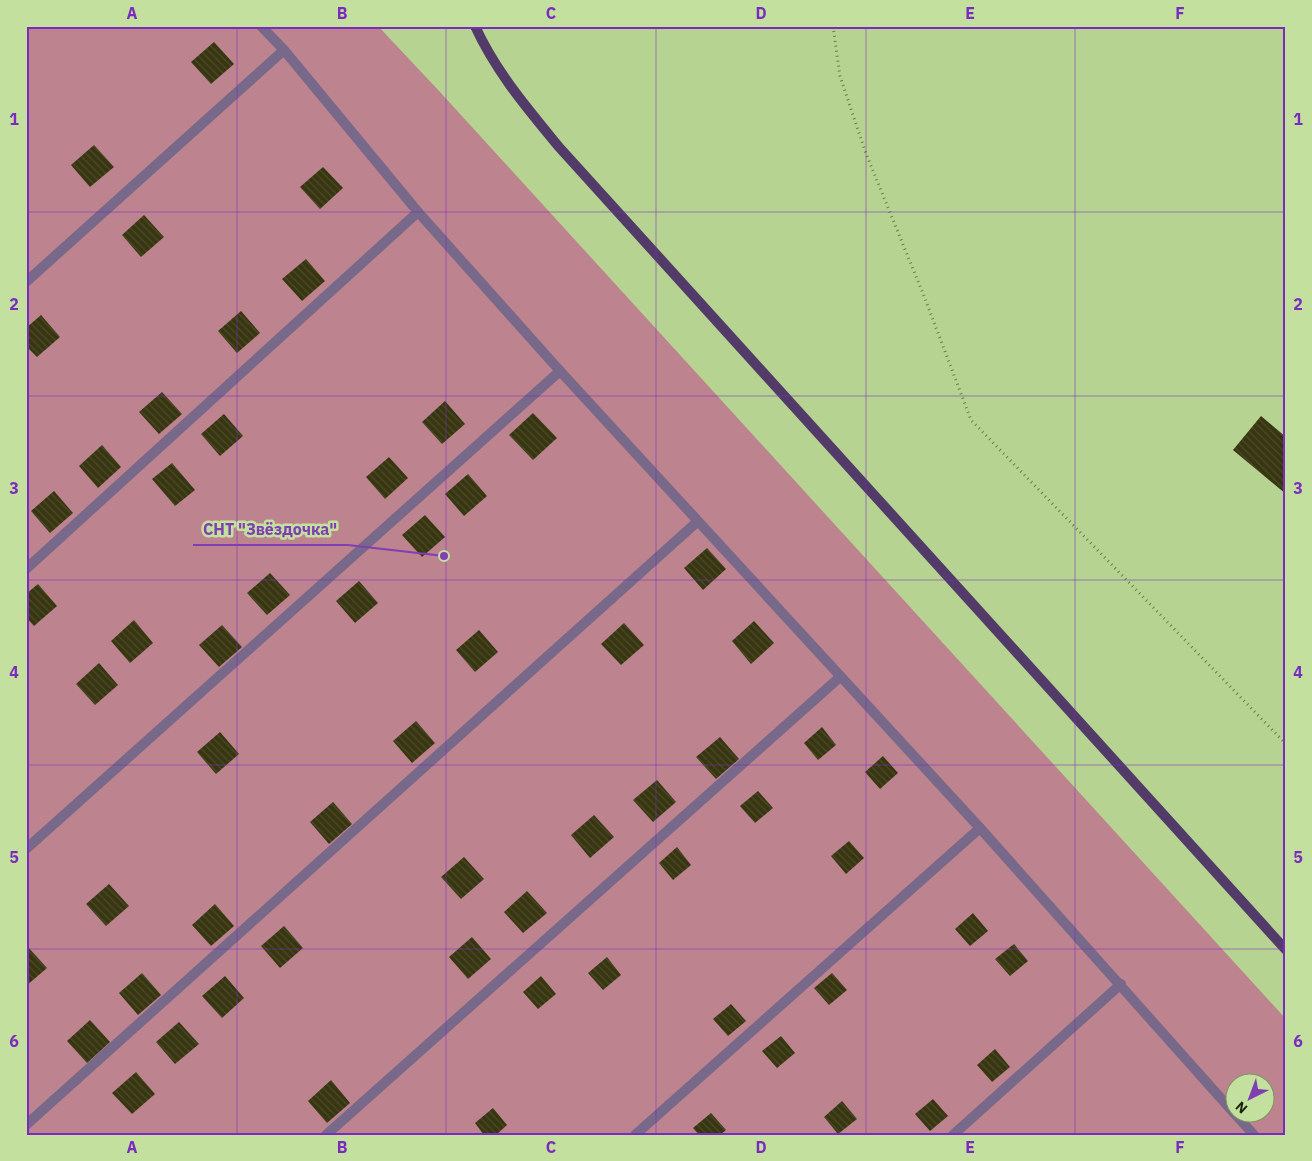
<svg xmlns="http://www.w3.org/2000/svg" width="1312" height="1161" viewBox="0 0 1312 1161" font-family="'IBM Plex Sans',sans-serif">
<defs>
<pattern id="building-back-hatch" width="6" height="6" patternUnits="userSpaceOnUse" patternTransform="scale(1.25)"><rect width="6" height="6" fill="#373610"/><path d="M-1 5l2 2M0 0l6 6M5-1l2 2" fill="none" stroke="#4b4a29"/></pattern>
</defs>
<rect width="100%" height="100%" fill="#b7d391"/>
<path fill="#bd838e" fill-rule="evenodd" d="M26,26h352l62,66 846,927v116h-1260zM1234,1084h30v30h-30z"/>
<g fill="url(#building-back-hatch)">
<path d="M214,42l20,22 -23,20 -20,-22z"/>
<path d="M94,145l20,22 -24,20 -19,-22z"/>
<path d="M323,167l20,21 -23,21 -20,-22z"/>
<path d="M144,215l20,22 -23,20 -19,-22z"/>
<path d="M306,259l19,22 -23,20 -20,-22z"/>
<path d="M241,311l19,22 -23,20 -19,-22z"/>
<path d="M41,315l19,22 -23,20 -11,-11v-18z"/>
<path d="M162,392l20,22 -23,20 -20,-22z"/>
<path d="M445,401l20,23 -23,20 -20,-22z"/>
<path d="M533,413l24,25 -24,22 -24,-25z"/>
<path d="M224,414l19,22 -23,20 -19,-22z"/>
<path d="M1261,416l25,21v57l-53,-44z"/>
<path d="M102,445l19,22 -23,21 -19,-22z"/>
<path d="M389,457l19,21 -23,21 -19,-22z"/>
<path d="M172,463l23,27 -20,16 -23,-27z"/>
<path d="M468,474l19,22 -23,20 -19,-22z"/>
<path d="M54,491l19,22 -23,20 -19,-22z"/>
<path d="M425,515l20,22 -23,20 -20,-22z"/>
<path d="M707,548l19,21 -23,21 -19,-22z"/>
<path d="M270,573l20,22 -23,20 -20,-22z"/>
<path d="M359,581l19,22 -23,20 -19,-22z"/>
<path d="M38,584l19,22 -23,20 -8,-9v-23z"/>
<path d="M134,620l19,23 -23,20 -19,-22z"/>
<path d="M754,621l20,22 -23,21 -19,-23z"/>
<path d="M624,623l20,22 -23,20 -20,-21z"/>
<path d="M222,625l20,22 -23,20 -20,-22z"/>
<path d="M479,630l19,22 -23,20 -19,-22z"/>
<path d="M99,663l19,22 -23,20 -19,-21z"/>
<path d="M416,721l19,22 -23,20 -19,-22z"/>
<path d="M822,727l14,18 -18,15 -14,-17z"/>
<path d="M220,732l19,22 -23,20 -19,-22z"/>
<path d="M720,737l19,22 -23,20 -20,-22z"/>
<path d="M883,756l15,17 -18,16 -15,-17z"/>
<path d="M657,780l19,22 -23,20 -20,-22z"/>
<path d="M758,791l15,17 -18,15 -15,-17z"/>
<path d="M333,802l19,22 -23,20 -19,-22z"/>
<path d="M594,815l20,22 -24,21 -19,-23z"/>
<path d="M849,841l15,17 -18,16 -15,-18z"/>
<path d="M677,847l14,18 -18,15 -14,-17z"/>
<path d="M464,857l20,22 -23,20 -20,-22z"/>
<path d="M109,884l20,22 -23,20 -20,-22z"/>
<path d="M527,891l20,22 -24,20 -19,-21z"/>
<path d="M215,904l19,22 -23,20 -19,-21z"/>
<path d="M973,913l15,18 -18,15 -15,-17z"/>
<path d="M284,926l19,22 -23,20 -19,-22z"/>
<path d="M472,937l19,22 -23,20 -19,-22z"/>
<path d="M1014,944l14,17 -18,15 -15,-17z"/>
<path d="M27,946l20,22 -21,18v-39z"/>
<path d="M607,957l14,18 -18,15 -15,-17z"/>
<path d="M142,973l19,22 -23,20 -19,-22z"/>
<path d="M832,973l15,17 -18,15 -15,-17z"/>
<path d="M225,976l19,22 -22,20 -20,-22z"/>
<path d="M541,976l15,18 -18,15 -15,-17z"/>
<path d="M731,1004l15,17 -18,15 -15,-17z"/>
<path d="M90,1020l20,22 -23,21 -20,-22z"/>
<path d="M179,1022l20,22 -24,20 -19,-22z"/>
<path d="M781,1036l14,17 -18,15 -15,-17z"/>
<path d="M995,1049l15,18 -18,15 -15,-17z"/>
<path d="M136,1072l19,22 -23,20 -20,-21z"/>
<path d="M331,1080l19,23 -23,20 -19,-22z"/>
<path d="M933,1099l15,17 -18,15 -15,-17z"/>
<path d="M842,1101l15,18 -19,15 -14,-17z"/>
<path d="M493,1108l14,17 -11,10h-12l-9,-12z"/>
<path d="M711,1113l15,17 -6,5h-21l-6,-7z"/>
</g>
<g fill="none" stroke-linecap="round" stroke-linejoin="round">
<path stroke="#6a7d4f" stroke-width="3" stroke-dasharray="1 4" stroke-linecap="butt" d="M833,26l7,50 25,75 59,145 47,124 315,324"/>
<g stroke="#786889" stroke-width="10">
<path d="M261,26l23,24 134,162 142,159 420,457 254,285"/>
<path d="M26,282l258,-232"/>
<path d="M26,569l392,-357"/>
<path d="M26,849l534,-478"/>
<path d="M1235,1114l19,21"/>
<path d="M26,1125l671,-603"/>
<path d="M326,1135l514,-458"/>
<path d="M635,1135l345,-307"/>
<path d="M953,1135l168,-151"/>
</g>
<path stroke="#533b69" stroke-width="10" d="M475,26c21,46 52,82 84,121l727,803"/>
</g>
<path fill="none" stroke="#7b2cbf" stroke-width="1" stroke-opacity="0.55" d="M237,26v1109M446,26v1109M656,26v1109M866,26v1109M1075,26v1109M26,212h1260M26,396h1260M26,580h1260M26,765h1260M26,949h1260"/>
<path fill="none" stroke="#803eb3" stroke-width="2" d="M444 556L348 545H193"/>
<circle fill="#803eb3" stroke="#c4e09e" stroke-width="2" cx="444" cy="556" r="5"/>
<g font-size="16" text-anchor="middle" font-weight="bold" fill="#803eb3" stroke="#c4e09e" stroke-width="5" stroke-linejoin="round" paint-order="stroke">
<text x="270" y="535">СНТ "Звёздочка"</text>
</g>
<rect width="1312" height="1161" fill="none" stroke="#c4e09e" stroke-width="55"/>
<g transform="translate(1250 1098) rotate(222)"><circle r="24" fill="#c4e09e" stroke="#809563"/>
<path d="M0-4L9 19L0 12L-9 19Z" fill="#803eb3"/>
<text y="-8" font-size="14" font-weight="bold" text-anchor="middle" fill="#1a240a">N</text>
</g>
<rect x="28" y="28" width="1256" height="1106" fill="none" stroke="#7b2cbf" stroke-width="2"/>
<g font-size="16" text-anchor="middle" font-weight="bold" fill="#7b2cbf">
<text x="132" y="19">A</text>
<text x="342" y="19">B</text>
<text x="551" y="19">C</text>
<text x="761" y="19">D</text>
<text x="970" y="19">E</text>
<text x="1180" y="19">F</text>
<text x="14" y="125">1</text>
<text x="1298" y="125">1</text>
<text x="14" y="310">2</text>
<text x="1298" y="310">2</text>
<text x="14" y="494">3</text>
<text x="1298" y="494">3</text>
<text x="14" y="678">4</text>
<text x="1298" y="678">4</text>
<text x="14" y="863">5</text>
<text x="1298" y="863">5</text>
<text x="14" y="1047">6</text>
<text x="1298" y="1047">6</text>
<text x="132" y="1153">A</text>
<text x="342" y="1153">B</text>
<text x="551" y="1153">C</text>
<text x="761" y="1153">D</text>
<text x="970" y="1153">E</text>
<text x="1180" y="1153">F</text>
</g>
</svg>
